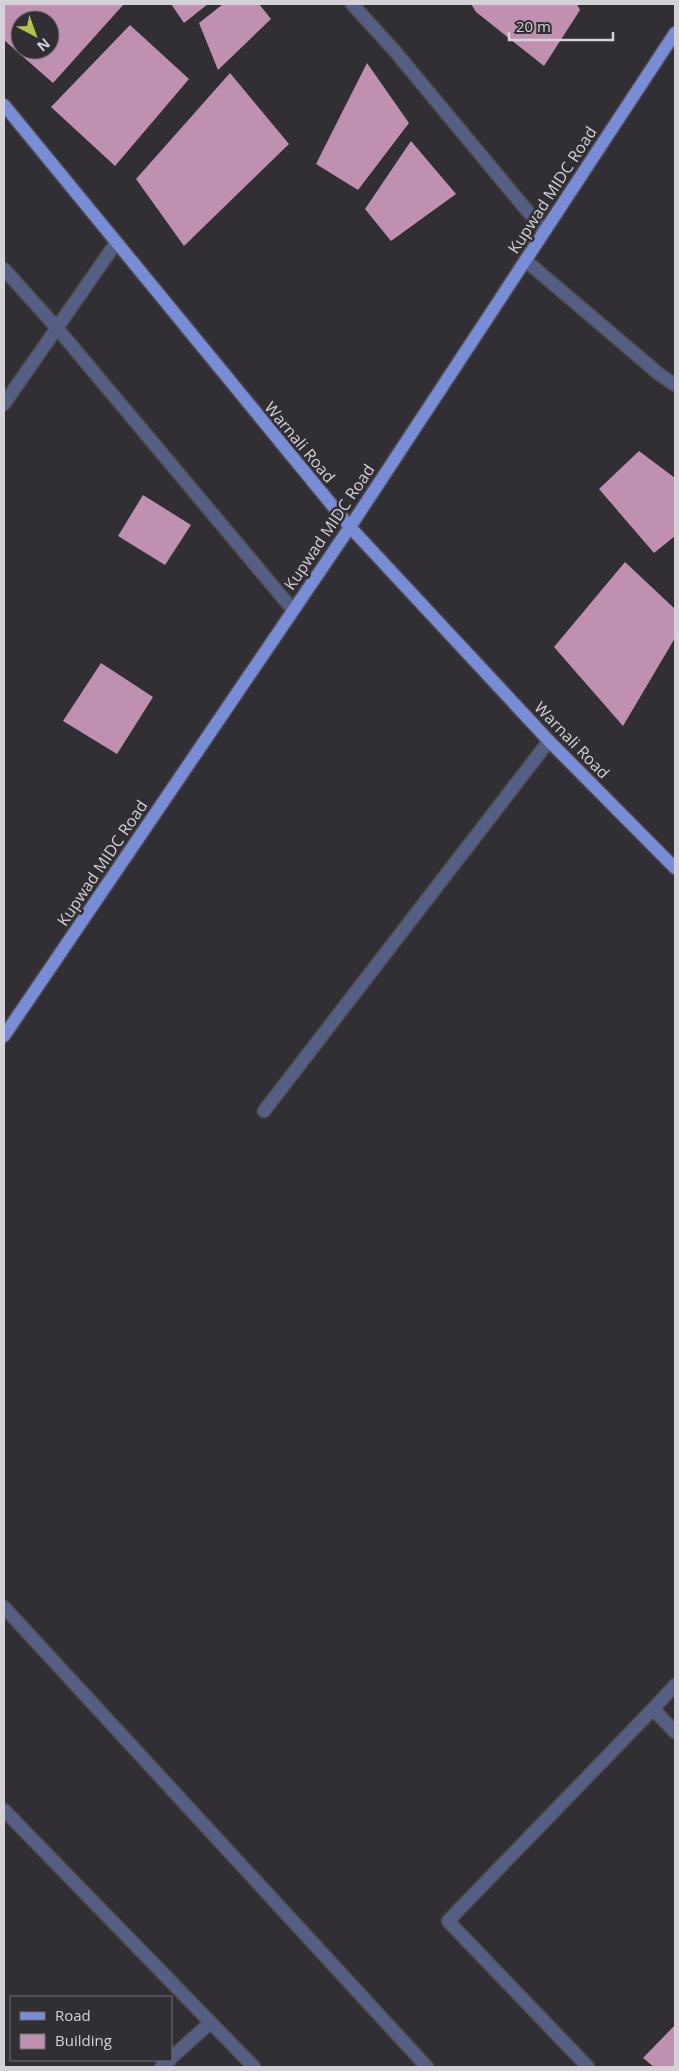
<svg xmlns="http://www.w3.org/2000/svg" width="679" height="2071" viewBox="0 0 679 2071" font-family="'Open Sans',sans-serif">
<rect width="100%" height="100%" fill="#312e34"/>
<g fill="#c090b0" fill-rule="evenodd">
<path d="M4,4h120l-71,79 -49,-43zM20,20h30v30h-30z"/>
<path d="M171,4h37l-24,19z"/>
<path d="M223,4h36l12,15 -53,51 -19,-47z"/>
<path d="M471,4h106l3,6 -36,56 -68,-54z"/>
<path d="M130,25l59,54 -74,87 -64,-59z"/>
<path d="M367,63l42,60 -51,67 -42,-26z"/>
<path d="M230,73l59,71 -105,102 -48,-67z"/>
<path d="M411,141l45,53 -65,47 -26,-32z"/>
<path d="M639,451l36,27v58l-21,17 -55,-64z"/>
<path d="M143,495l48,30 -26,40 -47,-29z"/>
<path d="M625,562l50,47v29l-52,88 -69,-79z"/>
<path d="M101,663l52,34 -36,57 -54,-33z"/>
<path d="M675,2025v42h-21l-11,-9z"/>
</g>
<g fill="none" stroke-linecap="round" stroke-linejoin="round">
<g stroke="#4e4c51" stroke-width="15">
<g id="minor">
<path d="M352,4l41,45 151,182"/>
<path d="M525,260l134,114 16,11"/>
<path d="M4,269l53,59 236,282"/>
<path d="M4,404l112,-161"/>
<path d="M264,1111l285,-370"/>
<path d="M4,1607l423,460"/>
<path d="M675,1685l-22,24 22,23"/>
<path d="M4,1810l250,257"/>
<path d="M171,2058l39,-35"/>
<path d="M161,2067l9,-7"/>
<path d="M588,2067l-140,-146 205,-212"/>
</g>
</g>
<g stroke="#4e4c51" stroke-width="15">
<g id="major">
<path d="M4,105l346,422 199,214 126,127"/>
<path d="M4,1036l346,-509 325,-494"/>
</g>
</g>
<use href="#minor" stroke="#555f83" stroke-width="12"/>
<use href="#major" stroke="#798dd6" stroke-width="12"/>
</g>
<g text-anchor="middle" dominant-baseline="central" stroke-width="5" stroke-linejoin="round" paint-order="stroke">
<g font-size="16" fill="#d4d2d7" stroke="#312e34">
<text transform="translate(552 190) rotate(-57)">Kupwad MIDC Road</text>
<text transform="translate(300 442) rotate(50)">Warnali Road</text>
<text transform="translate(329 527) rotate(-56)">Kupwad MIDC Road</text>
<text transform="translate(572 740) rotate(46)">Warnali Road</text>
<text transform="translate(102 863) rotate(-56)">Kupwad MIDC Road</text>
</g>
</g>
<rect width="679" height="2071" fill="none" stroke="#d4d2d7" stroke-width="10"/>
<rect x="10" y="1996" width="162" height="65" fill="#312e34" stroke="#727075"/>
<rect x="20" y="2012" width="25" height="8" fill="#798dd6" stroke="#727075"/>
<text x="55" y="2021" font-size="15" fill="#d4d2d7">Road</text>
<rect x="20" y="2034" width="25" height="15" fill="#c090b0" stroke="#727075"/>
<text x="55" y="2046" font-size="15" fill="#d4d2d7">Building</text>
<g transform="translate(35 35) rotate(139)"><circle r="24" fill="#312e34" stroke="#727075"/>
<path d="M0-4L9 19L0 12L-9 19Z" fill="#b4c24b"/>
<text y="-8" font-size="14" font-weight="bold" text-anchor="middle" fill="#d4d2d7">N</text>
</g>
<path d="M509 32v8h104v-8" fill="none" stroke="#d4d2d7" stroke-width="2.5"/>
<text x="516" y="32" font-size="15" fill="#d4d2d7" stroke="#312e34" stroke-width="4" paint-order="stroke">20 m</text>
</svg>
